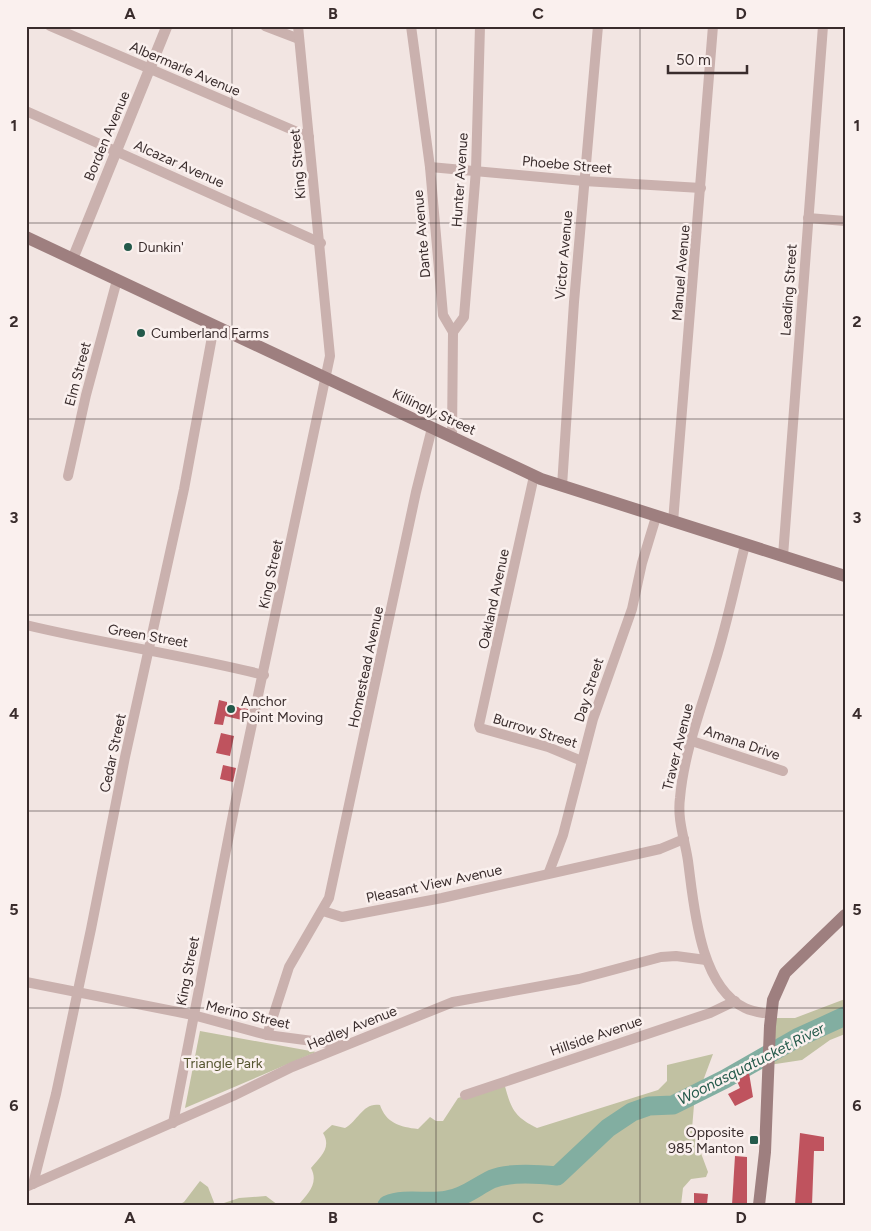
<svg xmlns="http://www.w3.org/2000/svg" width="871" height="1231" viewBox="0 0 871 1231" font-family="Figtree,sans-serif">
<rect width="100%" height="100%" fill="#f2e5e2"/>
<g fill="#c1c1a2">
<path d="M845,999v35l-15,6 -28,20 -33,5 -2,-47h28z"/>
<path d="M200,1031l116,21 -131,56z"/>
<path d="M713,1054l-19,51 -2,24 16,43 -2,5 -15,2 -8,9 -2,17h-383c10,-11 21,-22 13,-37 9,-11 21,-20 12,-35l9,-8 13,3c13,-7 18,-26 35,-23 6,18 20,22 38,24l12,-12 6,4h7l15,-23 46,-15c7,25 9,33 33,45l121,-38 9,-9v-16z"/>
<path d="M200,1181l8,6 7,18h-37l6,-3z"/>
<path d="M266,1196l12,9h-60l21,-7z"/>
</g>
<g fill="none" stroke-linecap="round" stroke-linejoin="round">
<path stroke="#82aea1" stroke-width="19" d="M387,1205c19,-8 40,-1 60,-5 17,-2 30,-14 45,-21 17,-7 46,-5 65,-3l51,-48 24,-16 17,-6 24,-1 52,-26 72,-41 48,-22"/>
</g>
<g fill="#bf535e">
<path d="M219,700l8,2v3l21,4 -2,12 -21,-5 -2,9 -9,-1z"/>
<path d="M221,733l13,3 -4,20 -14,-3z"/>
<path d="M223,765l13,3 -3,14 -13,-3z"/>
<path d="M749,1073l4,24 -18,9 -7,-12 12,-6 -3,-7z"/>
<path d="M800,1133l24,4v14h-10l-2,54h-17z"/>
<path d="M735,1156l12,1v48h-15z"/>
<path d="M694,1193l14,1 -1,10h-13z"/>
</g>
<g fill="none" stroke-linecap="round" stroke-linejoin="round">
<g stroke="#cab1ae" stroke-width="10">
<path d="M50,26l259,111"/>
<path d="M265,26l34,13"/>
<path d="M411,26l19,141 13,148 10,17 -1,105"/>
<path d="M26,111l295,132"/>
<path d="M430,167l154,14 117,7"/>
<path d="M808,218l37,3"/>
<path d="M453,332l11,-15 12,-147 4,-144"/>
<path d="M68,476l18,-81 31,-115"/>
<path d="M534,476l-55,249 1,3 68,19 34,14"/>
<path d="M562,486l12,-184 24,-276"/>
<path d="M673,522l40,-496"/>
<path d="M745,545c-10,39 -18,79 -30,117 -13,44 -31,90 -35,136 -3,22 5,42 8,63 6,44 11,125 57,147 8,4 17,5 26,6"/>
<path d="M783,556l40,-530"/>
<path d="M26,625c79,19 159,30 238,50"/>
<path d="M692,741l91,30"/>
<path d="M549,872l14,-37 30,-116 39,-110 10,-46 14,-46"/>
<path d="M323,911l19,6 100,-19 218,-49 24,-10"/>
<path d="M26,982l167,33 74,20 76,10"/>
<path d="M267,1035l22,-68 40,-69 87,-406 16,-64"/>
<path d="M465,1095l245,-82 25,-12"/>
<path d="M173,1123l62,-319 95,-448 -32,-330"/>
<path d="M33,1184l23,-90 35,-165 34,-172 59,-268 30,-163"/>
<path d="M26,1187l207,-91 59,-29 161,-65 126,-23 82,-22 15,-1 30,4"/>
</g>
<path stroke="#cab1ae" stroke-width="11" d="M73,258l94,-232"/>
<g stroke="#9e7f7f" stroke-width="12">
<path d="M26,237l515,242 304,97"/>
<path d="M759,1205l6,-53 5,-126 3,-26 12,-27 60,-58"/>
</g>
</g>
<path fill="none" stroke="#392c2c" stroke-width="1" stroke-opacity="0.55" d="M232,26v1179M436,26v1179M640,26v1179M26,223h819M26,419h819M26,615h819M26,811h819M26,1008h819"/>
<g fill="#23594a" stroke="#faf0ee" stroke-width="2">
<circle cx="128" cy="247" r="5"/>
<circle cx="141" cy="333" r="5"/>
<circle cx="231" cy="709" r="5"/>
<rect x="749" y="1135" width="10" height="10" rx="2.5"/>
</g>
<g text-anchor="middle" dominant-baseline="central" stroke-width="5" stroke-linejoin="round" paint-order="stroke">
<g font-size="14" fill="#392c2c" stroke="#faf0ee">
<text transform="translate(185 69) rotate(23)">Albermarle Avenue</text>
<text transform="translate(107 136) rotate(-67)">Borden Avenue</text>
<text transform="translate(179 164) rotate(24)">Alcazar Avenue</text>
<text transform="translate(298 164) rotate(-95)">King Street</text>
<text transform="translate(567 165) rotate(5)">Phoebe Street</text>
<text transform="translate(460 180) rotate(-86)">Hunter Avenue</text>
<text transform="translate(422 234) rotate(-95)">Dante Avenue</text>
<text transform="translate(564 255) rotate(-85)">Victor Avenue</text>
<text transform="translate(681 273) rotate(-85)">Manuel Avenue</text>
<text transform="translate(789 290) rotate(-86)">Leading Street</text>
<text transform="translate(78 374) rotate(-75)">Elm Street</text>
<text transform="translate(434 412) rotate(25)">Killingly Street</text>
<text transform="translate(271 574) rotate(-78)">King Street</text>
<text transform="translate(494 599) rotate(-78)">Oakland Avenue</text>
<text transform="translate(148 636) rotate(10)">Green Street</text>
<text transform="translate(366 667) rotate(-78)">Homestead Avenue</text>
<text transform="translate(589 690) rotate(-72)">Day Street</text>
<text transform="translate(535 731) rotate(17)">Burrow Street</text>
<text transform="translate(742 743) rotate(19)">Amana Drive</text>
<text transform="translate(678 747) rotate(-76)">Traver Avenue</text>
<text transform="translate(113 753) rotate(-78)">Cedar Street</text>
<text transform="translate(434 884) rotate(-12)">Pleasant View Avenue</text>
<text transform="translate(188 971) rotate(-79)">King Street</text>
<text transform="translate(248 1015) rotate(13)">Merino Street</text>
<text transform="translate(352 1028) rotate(-22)">Hedley Avenue</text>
<text transform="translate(596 1036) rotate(-19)">Hillside Avenue</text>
</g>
<g font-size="14" fill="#392c2c" stroke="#faf0ee" text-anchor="start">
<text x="138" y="247">Dunkin'</text>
<text x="151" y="333">Cumberland Farms</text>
<text x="241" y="701">Anchor<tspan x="241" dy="16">Point Moving</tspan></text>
<text x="744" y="1132" text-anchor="end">Opposite<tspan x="744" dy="16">985 Manton</tspan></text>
</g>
<g font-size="14" fill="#565631" stroke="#faf0ee">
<text x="223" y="1063">Triangle Park</text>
</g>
<g font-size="15" font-style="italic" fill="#23594a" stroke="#faf0ee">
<text transform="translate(751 1064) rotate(-27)">Woonasquatucket River</text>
</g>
</g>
<rect width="871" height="1231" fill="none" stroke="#faf0ee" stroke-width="55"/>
<path d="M668 65v8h79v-8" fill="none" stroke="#392c2c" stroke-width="2.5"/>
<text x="676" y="65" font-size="15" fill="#392c2c" stroke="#faf0ee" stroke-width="4" paint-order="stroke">50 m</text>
<rect x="28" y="28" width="816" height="1176" fill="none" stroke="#392c2c" stroke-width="2"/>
<g font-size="16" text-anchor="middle" font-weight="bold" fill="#392c2c">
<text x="130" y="19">A</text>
<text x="333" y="19">B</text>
<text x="538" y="19">C</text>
<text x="741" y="19">D</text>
<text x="14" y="131">1</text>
<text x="857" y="131">1</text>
<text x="14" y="327">2</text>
<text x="857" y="327">2</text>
<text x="14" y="523">3</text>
<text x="857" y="523">3</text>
<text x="14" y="719">4</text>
<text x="857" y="719">4</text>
<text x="14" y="915">5</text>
<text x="857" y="915">5</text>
<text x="14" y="1111">6</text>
<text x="857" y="1111">6</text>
<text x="130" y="1223">A</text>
<text x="333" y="1223">B</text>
<text x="538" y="1223">C</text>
<text x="741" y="1223">D</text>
</g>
</svg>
